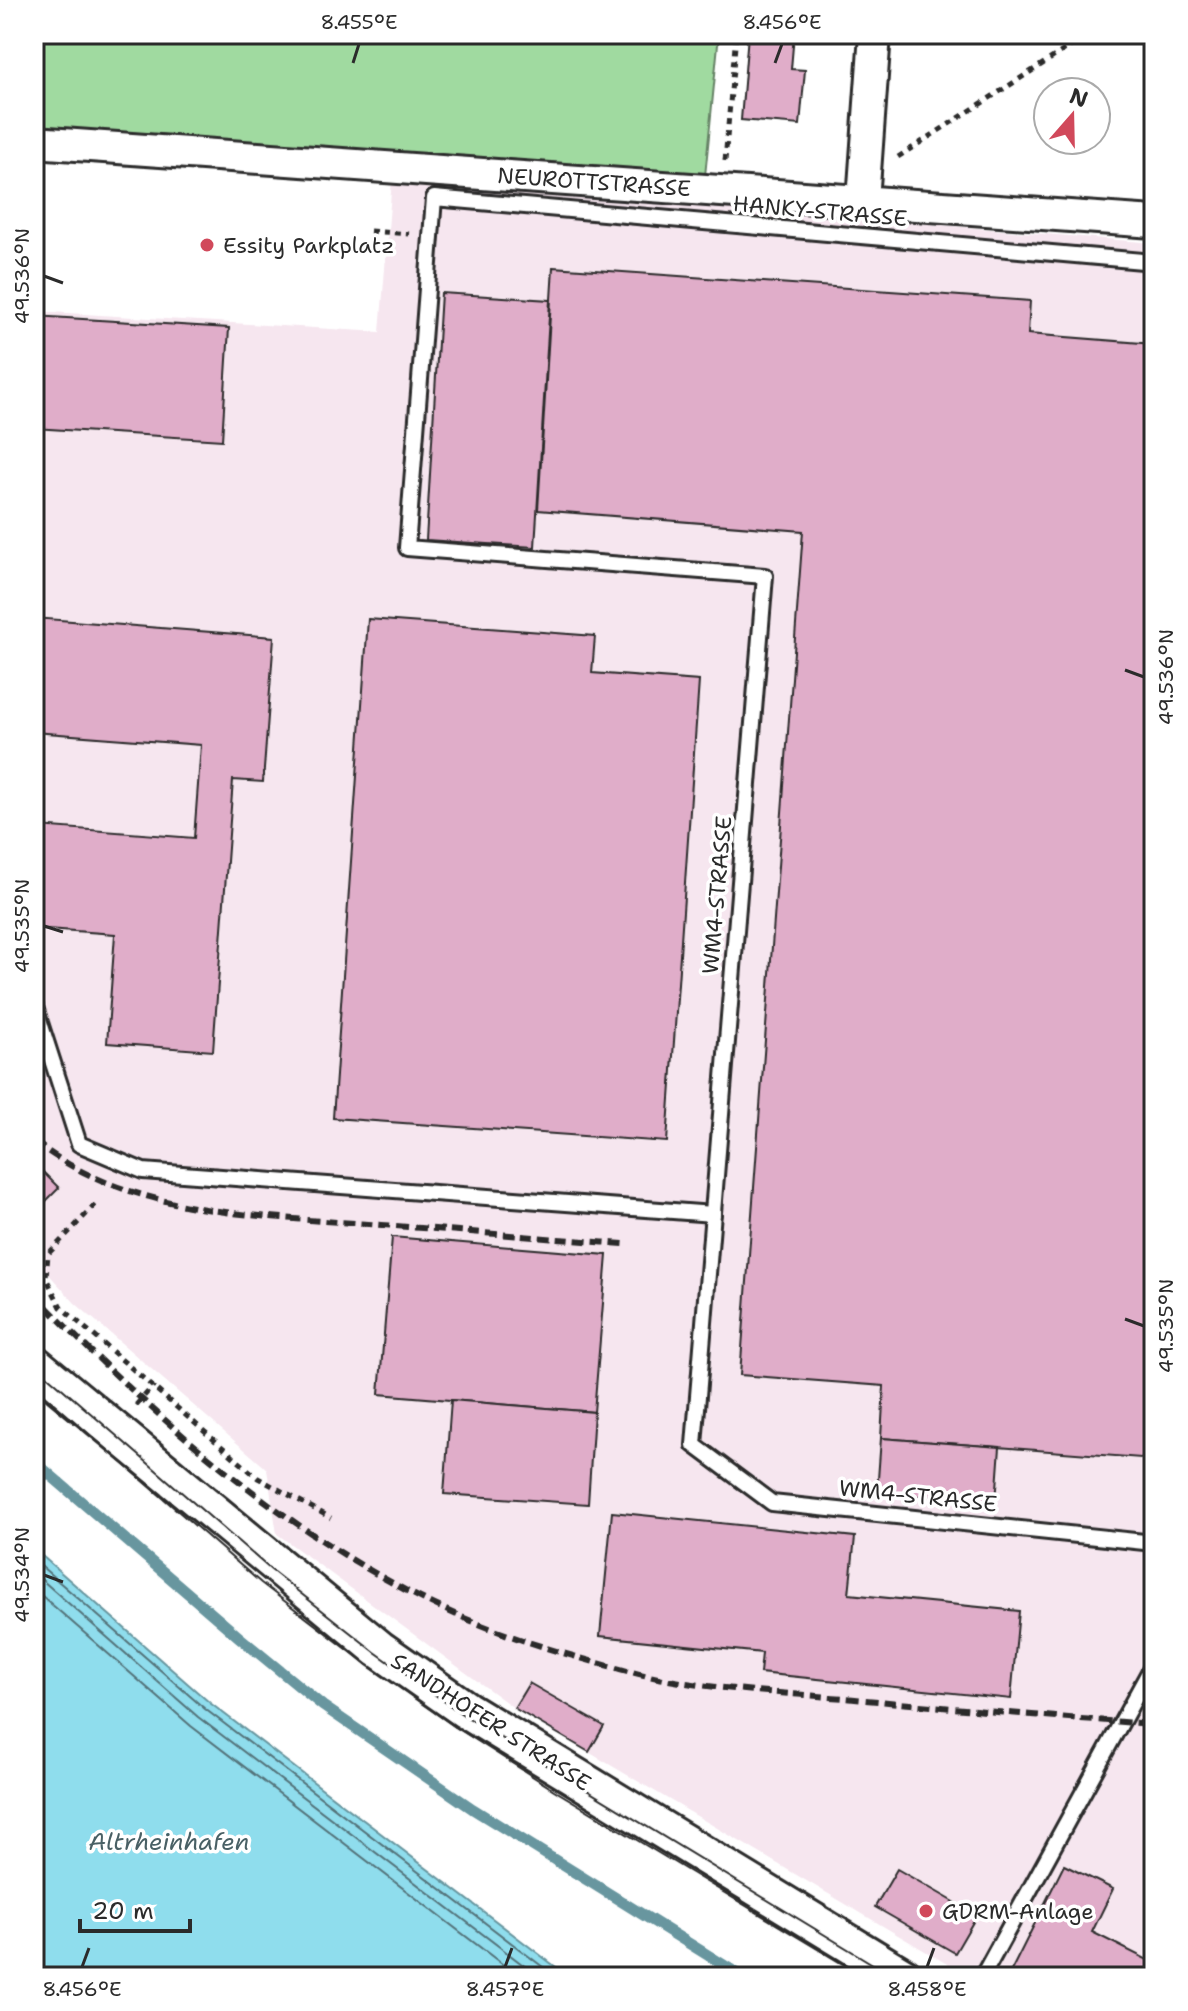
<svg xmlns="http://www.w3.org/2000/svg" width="1188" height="2011" viewBox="0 0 1188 2011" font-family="'Shantell Sans',sans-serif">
<rect width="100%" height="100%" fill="#fff"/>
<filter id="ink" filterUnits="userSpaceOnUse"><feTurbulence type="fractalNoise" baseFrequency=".0125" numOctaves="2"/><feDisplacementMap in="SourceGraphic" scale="16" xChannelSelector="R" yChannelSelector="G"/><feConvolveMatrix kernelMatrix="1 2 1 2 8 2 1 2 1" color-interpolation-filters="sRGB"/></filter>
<g filter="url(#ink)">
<path fill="#f6e6ef" d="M392,179l762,64v1734h-185l-455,-269 -237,-174 -10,-65 -192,-166 -41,-45v-947l346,21z"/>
<path fill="#a0daa0" stroke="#668266" stroke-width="2" d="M34,34h685l-14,142 -671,-50z"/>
<path fill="#8fdded" stroke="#67969f" stroke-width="2" d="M34,1549l176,154 359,274h-535z"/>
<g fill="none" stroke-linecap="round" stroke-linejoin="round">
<g stroke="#537279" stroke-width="2">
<path d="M34,1560l171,149 351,268"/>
<path d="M34,1573l164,144 341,260"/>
<path d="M34,1589l157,137 328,251"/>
</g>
<path stroke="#67969f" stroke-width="11" d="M34,1461l205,176 84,69 150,103 270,168"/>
</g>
<g fill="#e0adc9" stroke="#2b2b2b" stroke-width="2">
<path d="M748,34h46l-3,35 14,1 -5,55 -59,-5z"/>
<path d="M553,267l477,34 -2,33 126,10v1115l-273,-21 3,-52 -144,-11 63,-844 -265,-21z"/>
<path d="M441,293l109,7 -15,247 -109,-7z"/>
<path d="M34,316l195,12 -7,112 -188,-12z"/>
<path d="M34,618l240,19 -11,145 -30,-2 -20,271 -106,-8 8,-109 -81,-6 5,-102 155,12 7,-93 -167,-13z"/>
<path d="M368,619l227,17 -3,37 107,8 -32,461 -334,-24z"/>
<path d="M34,1163l25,25 -25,25z"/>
<path d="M392,1237l215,18 -13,157 -215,-18z"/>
<path d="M451,1400l143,12 -6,92 -144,-10z"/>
<path d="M881,1438l119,9 -4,55 -119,-9z"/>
<path d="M612,1512l243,25 -6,57 170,17 -8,88 -251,-26 2,-20 -162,-17z"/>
<path d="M529,1683l75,43 -15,26 -75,-44z"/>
<path d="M1064,1865l49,24 -21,43 62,31v14h-135l-9,-4z"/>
<path d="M897,1869l80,46 -22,38 -80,-46z"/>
</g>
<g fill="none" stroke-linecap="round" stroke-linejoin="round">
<g stroke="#2b2b2b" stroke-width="20">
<g id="service">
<path d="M1154,262l-720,-64 -27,350 358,28 -71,869 78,58 382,40"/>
<path d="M34,1004l45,140 64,27 570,43"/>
<path d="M982,1977l172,-314"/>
</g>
</g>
<g stroke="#2b2b2b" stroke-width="36">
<g id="minor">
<path d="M34,142l1120,80"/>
<path d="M863,200l12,-166"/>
</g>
</g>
<g stroke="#2b2b2b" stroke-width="42">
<path id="tertiary" d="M34,1364l345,285 87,61 438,267"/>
</g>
<g stroke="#2b2b2b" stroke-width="5" stroke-dasharray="6 6" stroke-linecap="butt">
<path d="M898,157l191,-123"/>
<path d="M725,161l11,-127"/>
<path d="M370,231l39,3"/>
<path d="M95,1205l-47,49 -2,24 15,29 197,171 73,40"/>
<path d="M136,1405l18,-20"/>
</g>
<use href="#service" stroke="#fff" stroke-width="14"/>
<use href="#minor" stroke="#fff" stroke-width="30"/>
<use href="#tertiary" stroke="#fff" stroke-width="36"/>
<g stroke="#2b2b2b" stroke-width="2">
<path d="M34,1364l237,206 104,82 87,62 432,263"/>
<path d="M34,1386l227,197 108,83 85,60 100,64 310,187"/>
</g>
<g stroke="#2b2b2b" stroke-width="6" stroke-dasharray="12 6" stroke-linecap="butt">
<path d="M34,1141c97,76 230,75 348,84 80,6 161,13 242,19"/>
<path d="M34,1294c111,115 233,223 375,298 66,35 139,58 211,77 76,21 157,23 235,30 100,9 199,19 299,25"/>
</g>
</g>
</g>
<path fill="none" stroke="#2b2b2b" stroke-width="3" d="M353,63l6,-19M775,63l7,-19M44,276l19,7M1125,670l19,7M44,926l19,6M1125,1319l19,7M44,1575l19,7M82,1967l7,-19M505,1967l7,-19M927,1967l7,-19"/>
<g fill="#d1495b" stroke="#fff" stroke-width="3">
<circle cx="207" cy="245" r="8"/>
<circle cx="926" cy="1911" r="8"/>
</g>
<g text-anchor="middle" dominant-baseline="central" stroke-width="7" stroke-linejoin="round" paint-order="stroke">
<g font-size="22" fill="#2b2b2b" stroke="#fff">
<text transform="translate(594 182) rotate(4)">NEUROTTSTRASSE</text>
<text transform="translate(820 211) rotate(5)">HANKY-STRASSE</text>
<text transform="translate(717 895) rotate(-85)">WM4-STRASSE</text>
<text transform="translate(918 1496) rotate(6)">WM4-STRASSE</text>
<text transform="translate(491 1722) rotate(33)">SANDHOFER STRASSE</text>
</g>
<g font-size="22" fill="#2b2b2b" stroke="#fff" text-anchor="start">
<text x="223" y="245">Essity Parkplatz</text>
<text x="942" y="1911">GDRM-Anlage</text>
</g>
<g font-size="24" font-style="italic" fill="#496065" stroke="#fff">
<text x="169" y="1842">Altrheinhafen</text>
</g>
</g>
<rect width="1188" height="2011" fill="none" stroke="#fff" stroke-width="88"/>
<g transform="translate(1072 116) rotate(20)"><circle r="38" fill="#ffffff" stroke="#aaaaaa" stroke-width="2"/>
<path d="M0-6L14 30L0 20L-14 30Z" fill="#d1495b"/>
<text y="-12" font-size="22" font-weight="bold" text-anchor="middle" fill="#2b2b2b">N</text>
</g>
<path d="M80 1919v12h110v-12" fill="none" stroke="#2b2b2b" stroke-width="4"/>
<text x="92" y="1919" font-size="24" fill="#2b2b2b" stroke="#ffffff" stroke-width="6" paint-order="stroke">20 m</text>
<rect x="44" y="44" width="1100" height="1923" fill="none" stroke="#2b2b2b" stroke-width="3"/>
<g font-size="20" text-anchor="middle" fill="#2b2b2b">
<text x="359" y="29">8.455°E</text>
<text x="782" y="29">8.456°E</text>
<text transform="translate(22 276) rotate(-90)" y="7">49.536°N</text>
<text transform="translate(1166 677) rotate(-90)" y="7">49.536°N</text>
<text transform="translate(22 926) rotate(-90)" y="7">49.535°N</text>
<text transform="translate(1166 1326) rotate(-90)" y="7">49.535°N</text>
<text transform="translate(22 1575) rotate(-90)" y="7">49.534°N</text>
<text x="82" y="1996">8.456°E</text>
<text x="505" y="1996">8.457°E</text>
<text x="927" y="1996">8.458°E</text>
</g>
</svg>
